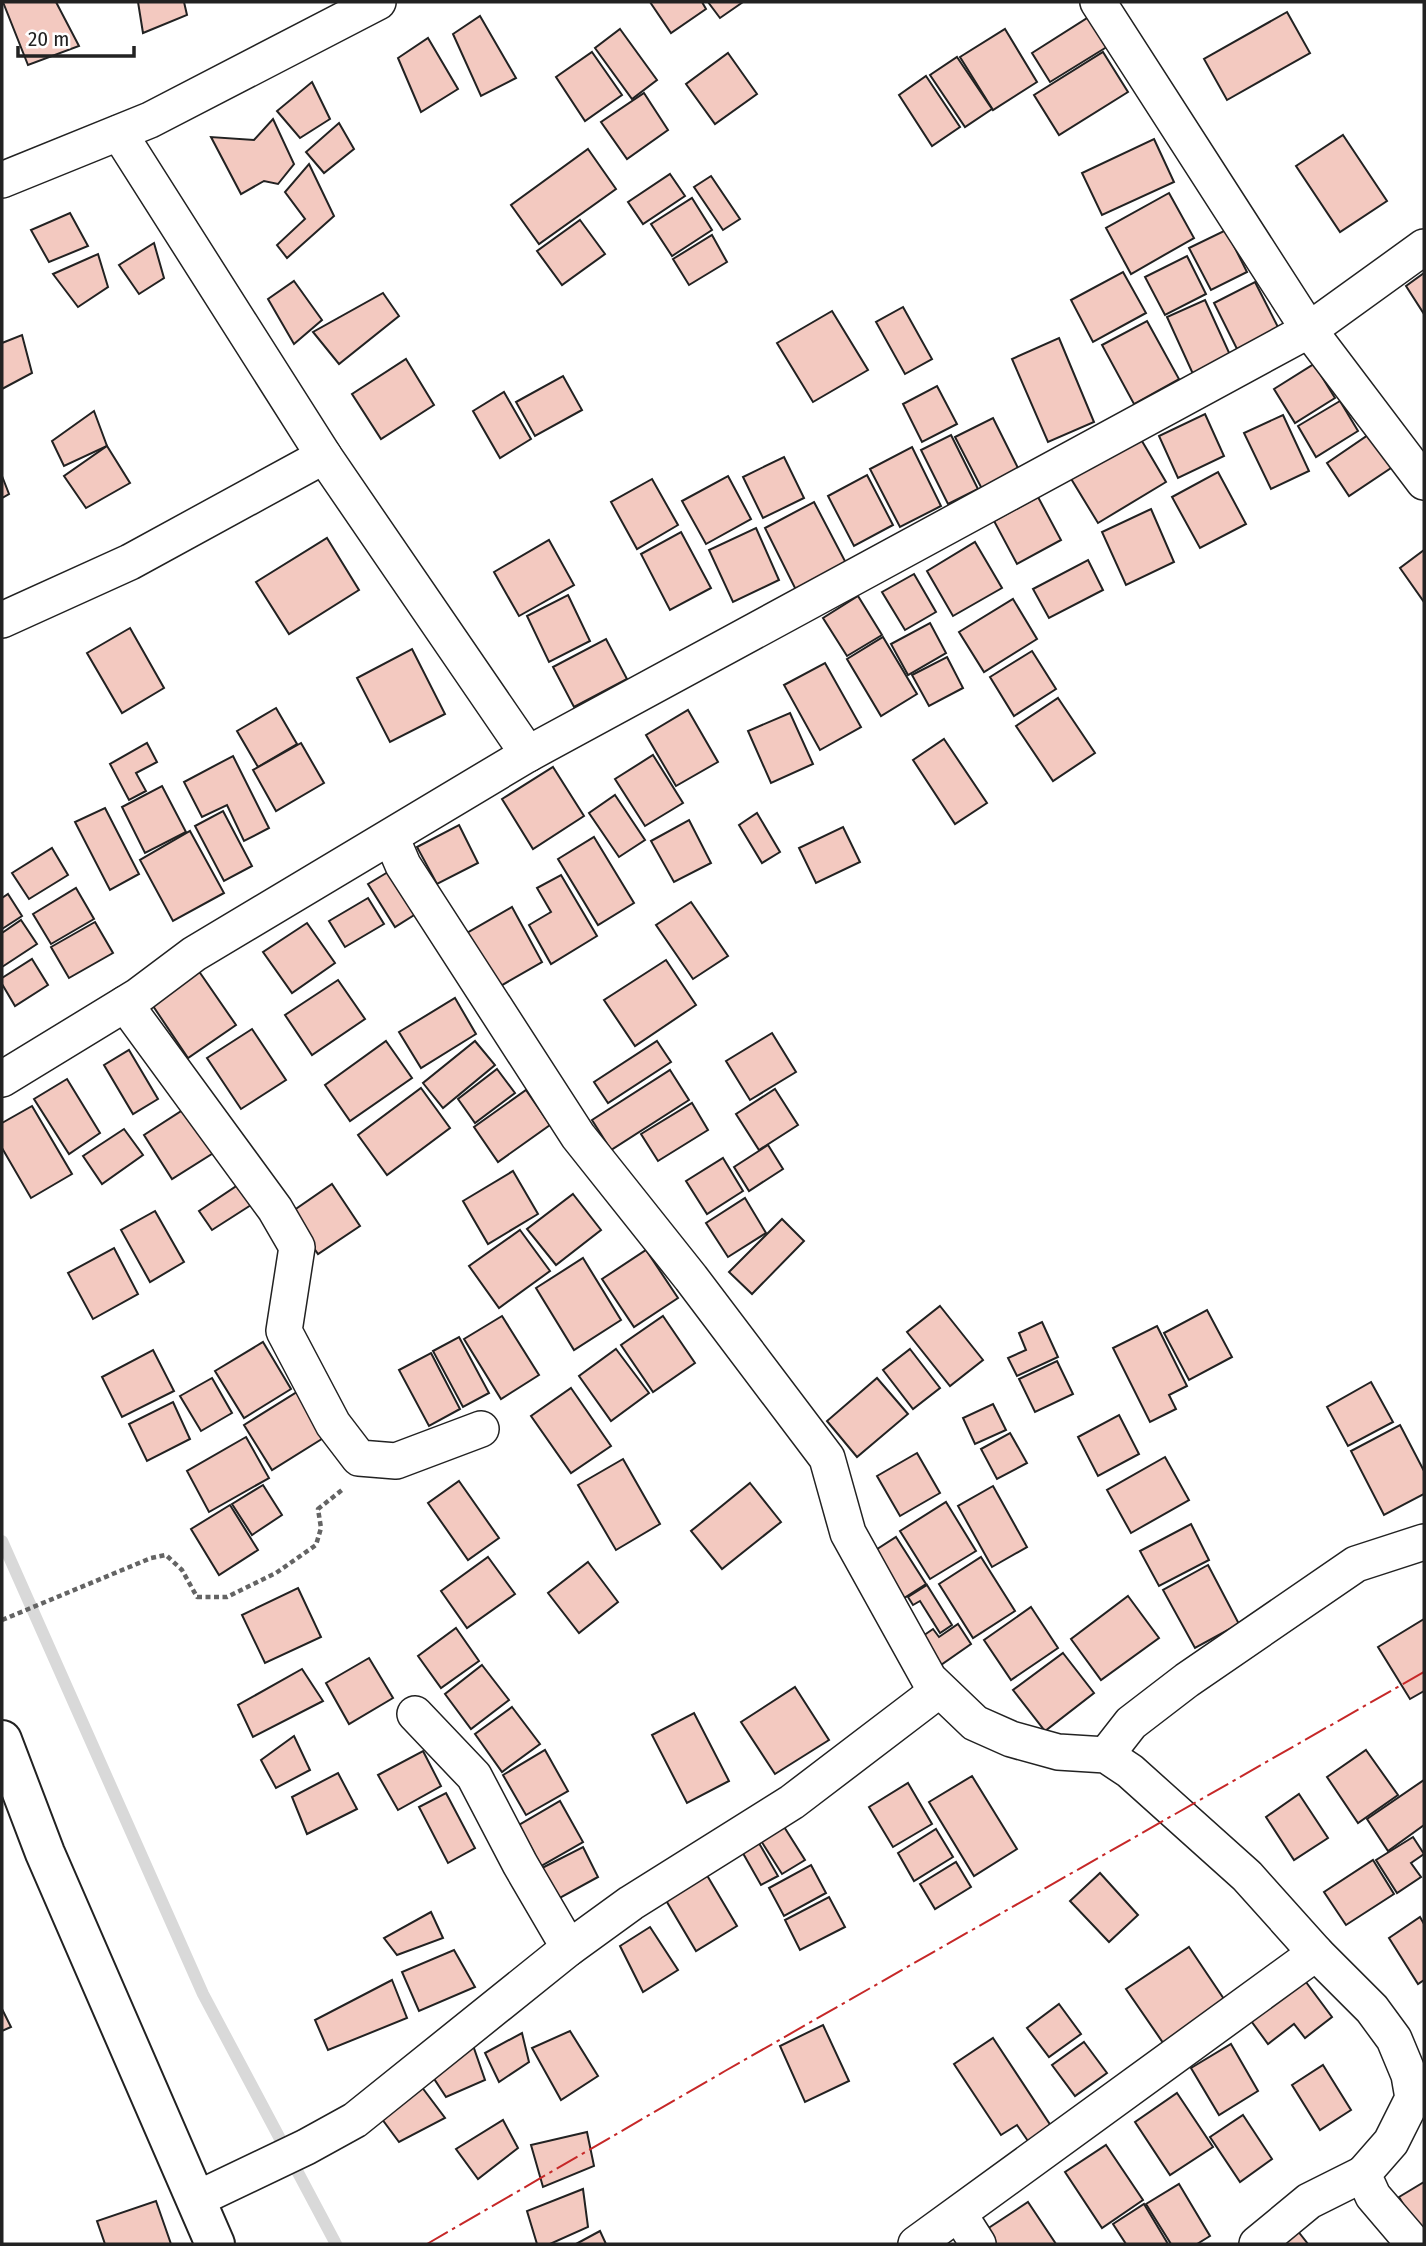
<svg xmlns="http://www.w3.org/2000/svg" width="1426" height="2246" viewBox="0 0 1426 2246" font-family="'Fira Sans Condensed',sans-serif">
<rect width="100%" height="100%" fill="#fff"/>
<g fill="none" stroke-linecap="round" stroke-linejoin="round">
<path stroke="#d9d9d9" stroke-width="12" d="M2,1541l201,453 133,250"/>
</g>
<g fill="#f3c9c0" stroke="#222" stroke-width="2">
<path d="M3,2h53l23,44 -51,19z"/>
<path d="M138,2h46l3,13 -44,18z"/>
<path d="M650,2h52l4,7 -35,24z"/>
<path d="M708,2h35l-23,16z"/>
<path d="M1287,12l23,41 -83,47 -23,-41z"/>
<path d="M1092,15l18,30 -60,37 -18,-29z"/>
<path d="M480,16l36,62 -35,18 -28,-62z"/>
<path d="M620,29l37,51 -25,19 -37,-51z"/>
<path d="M1005,29l32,53 -44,28 -33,-53z"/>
<path d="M428,38l30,51 -37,23 -23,-54z"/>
<path d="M592,52l30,43 -37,26 -29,-44z"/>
<path d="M1103,52l25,40 -69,43 -25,-40z"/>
<path d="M728,53l29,41 -42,30 -29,-40z"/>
<path d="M957,57l35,52 -27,18 -35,-52z"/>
<path d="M926,76l34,51 -28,19 -33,-51z"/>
<path d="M312,82l18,37 -30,19 -23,-27z"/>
<path d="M644,93l24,37 -41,29 -26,-37z"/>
<path d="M273,119l21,45 -16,20 -14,-3 -23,13 -30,-57 43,3z"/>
<path d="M339,123l15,26 -30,24 -18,-21z"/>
<path d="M1343,135l44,66 -47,31 -44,-66z"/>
<path d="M1154,139l20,43 -72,33 -20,-42z"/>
<path d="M588,149l28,40 -77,55 -28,-39z"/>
<path d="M309,164l25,52 -47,42 -10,-13 28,-26 -20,-27z"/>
<path d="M670,174l15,22 -42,28 -15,-22z"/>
<path d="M711,176l29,43 -17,11 -29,-43z"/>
<path d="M1169,193l25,45 -63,36 -25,-46z"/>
<path d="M692,198l20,32 -40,26 -21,-32z"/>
<path d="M70,213l18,33 -39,16 -18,-32z"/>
<path d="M580,220l25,34 -43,31 -25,-34z"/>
<path d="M1226,230l21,42 -36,18 -22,-42z"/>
<path d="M712,235l15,27 -38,23 -16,-26z"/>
<path d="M154,243l10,35 -25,16 -20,-29z"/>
<path d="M98,254l10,33 -30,20 -25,-33z"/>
<path d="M1187,256l19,38 -41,21 -20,-38z"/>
<path d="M1123,272l23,41 -53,29 -22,-42z"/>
<path d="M1424,273v41l-18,-28z"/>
<path d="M294,281l28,39 -28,24 -26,-45z"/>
<path d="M1255,282l25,49 -42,20 -24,-48z"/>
<path d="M383,293l16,23 -60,48 -26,-32z"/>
<path d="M1205,300l26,57 -38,17 -26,-57z"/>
<path d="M903,307l29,52 -27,15 -29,-52z"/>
<path d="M832,311l36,59 -55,32 -36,-59z"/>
<path d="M1147,321l32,58 -45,25 -32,-59z"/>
<path d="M22,335l10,38 -30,16v-46z"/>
<path d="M1059,338l35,84 -46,20 -36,-83z"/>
<path d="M406,359l28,46 -53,34 -29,-45z"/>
<path d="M1314,364l21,34 -40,25 -21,-34z"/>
<path d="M563,376l19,34 -47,26 -19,-34z"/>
<path d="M937,386l20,38 -35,18 -19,-38z"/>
<path d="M504,392l27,47 -31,19 -27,-47z"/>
<path d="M1340,401l18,30 -42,26 -18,-31z"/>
<path d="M94,411l13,35 -43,20 -12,-25z"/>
<path d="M1205,414l19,42 -46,22 -19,-42z"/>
<path d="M1283,415l26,56 -38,18 -27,-56z"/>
<path d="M993,418l26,52 -37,19 -27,-52z"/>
<path d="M1374,431l23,33 -48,32 -22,-33z"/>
<path d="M951,435l27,54 -30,15 -27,-54z"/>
<path d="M1139,436l27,46 -68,41 -28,-46z"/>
<path d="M107,446l23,37 -44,25 -22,-32z"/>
<path d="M912,447l29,59 -41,21 -30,-58z"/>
<path d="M784,457l20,41 -41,20 -20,-41z"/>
<path d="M1218,472l28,52 -46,24 -28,-51z"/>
<path d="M867,475l26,50 -39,21 -26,-50z"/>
<path d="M2,476l7,18 -7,4z"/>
<path d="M728,476l23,43 -45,25 -24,-43z"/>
<path d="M652,479l26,46 -41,24 -26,-47z"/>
<path d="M1038,497l23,43 -44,24 -23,-43z"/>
<path d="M814,502l32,61 -50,27 -31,-62z"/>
<path d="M1151,509l23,53 -48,23 -24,-53z"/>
<path d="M756,528l23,52 -46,22 -24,-52z"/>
<path d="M681,532l30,56 -41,22 -29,-56z"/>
<path d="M327,538l32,52 -70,44 -33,-52z"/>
<path d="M549,540l25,45 -55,31 -25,-44z"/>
<path d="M975,542l27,46 -49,28 -26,-45z"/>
<path d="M1424,550v52l-24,-34z"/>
<path d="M1088,560l15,30 -54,28 -16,-29z"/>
<path d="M914,574l22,38 -31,18 -23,-38z"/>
<path d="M568,595l22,46 -41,21 -22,-46z"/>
<path d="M858,596l24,39 -35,21 -24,-38z"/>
<path d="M1013,599l24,40 -53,33 -25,-40z"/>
<path d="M930,623l16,30 -38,22 -17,-31z"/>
<path d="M130,628l34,60 -42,25 -35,-60z"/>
<path d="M883,637l34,57 -36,22 -34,-57z"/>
<path d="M606,639l21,40 -53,28 -21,-40z"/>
<path d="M412,649l33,65 -55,28 -33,-64z"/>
<path d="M1032,651l24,38 -42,27 -24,-39z"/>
<path d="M947,657l16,31 -34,18 -17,-31z"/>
<path d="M825,663l36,64 -41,23 -36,-65z"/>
<path d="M1058,698l37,55 -42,28 -37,-55z"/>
<path d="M276,708l21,36 -39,23 -21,-36z"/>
<path d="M688,710l30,52 -42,24 -30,-51z"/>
<path d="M790,713l23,51 -42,19 -23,-52z"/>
<path d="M944,739l43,64 -32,21 -42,-64z"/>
<path d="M147,743l10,19 -21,11 10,18 -17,9 -19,-36z"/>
<path d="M301,743l23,40 -48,28 -23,-41z"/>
<path d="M653,755l30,48 -38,23 -30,-47z"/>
<path d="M233,756l36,72 -25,13 -17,-36 -25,12 -18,-35z"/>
<path d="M553,767l31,49 -51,33 -31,-50z"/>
<path d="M162,786l24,46 -41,21 -23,-46z"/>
<path d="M615,795l30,45 -26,17 -30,-44z"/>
<path d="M105,808l34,66 -29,16 -35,-68z"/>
<path d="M223,811l29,55 -28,15 -29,-55z"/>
<path d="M757,813l23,39 -18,11 -23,-38z"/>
<path d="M689,820l22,43 -37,19 -23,-41z"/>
<path d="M459,825l19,38 -41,21 -20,-37z"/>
<path d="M843,827l17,35 -44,21 -17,-35z"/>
<path d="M190,831l34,62 -51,28 -33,-61z"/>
<path d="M594,837l40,66 -36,22 -40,-66z"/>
<path d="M52,848l16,27 -39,24 -17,-26z"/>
<path d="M393,869l26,43 -24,15 -27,-43z"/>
<path d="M561,875l36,61 -46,28 -22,-39 22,-13 -14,-24z"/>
<path d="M76,888l18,31 -43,25 -18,-30z"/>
<path d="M8,894l14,22 -20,13v-31z"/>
<path d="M368,898l16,26 -39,23 -16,-26z"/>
<path d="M691,902l37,54 -35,23 -37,-54z"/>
<path d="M512,907l30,55 -45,26 -30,-55z"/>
<path d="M21,920l16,24 -35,23v-34z"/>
<path d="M95,922l18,31 -44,25 -18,-31z"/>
<path d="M307,923l28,40 -43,30 -29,-41z"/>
<path d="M32,959l16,26 -33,21 -13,-22v-6z"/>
<path d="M666,960l30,45 -61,41 -31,-46z"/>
<path d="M196,967l40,58 -48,33 -39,-58z"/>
<path d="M338,980l27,39 -53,36 -27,-40z"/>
<path d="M455,998l21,36 -55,34 -22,-36z"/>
<path d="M252,1029l34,51 -45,29 -34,-51z"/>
<path d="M772,1033l24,39 -46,28 -24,-39z"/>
<path d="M386,1041l26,37 -62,43 -25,-36z"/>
<path d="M475,1041l20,24 -52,43 -20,-25z"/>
<path d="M657,1041l14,21 -63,41 -14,-21z"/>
<path d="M129,1050l29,49 -25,15 -29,-49z"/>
<path d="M497,1069l18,24 -40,30 -17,-24z"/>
<path d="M670,1070l19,30 -78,50 -19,-30z"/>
<path d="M67,1079l33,54 -31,21 -35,-55z"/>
<path d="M421,1088l29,40 -63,47 -29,-40z"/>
<path d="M775,1089l23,36 -39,25 -23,-36z"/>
<path d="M526,1090l24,35 -52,37 -24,-35z"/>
<path d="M692,1103l16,27 -50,31 -17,-27z"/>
<path d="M32,1106l40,68 -41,24 -29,-50v-25z"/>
<path d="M186,1108l29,44 -43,27 -28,-44z"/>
<path d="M124,1129l19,26 -41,29 -19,-28z"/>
<path d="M768,1145l15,24 -34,22 -15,-24z"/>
<path d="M723,1158l20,33 -36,23 -21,-33z"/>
<path d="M513,1171l25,43 -50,30 -25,-43z"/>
<path d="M332,1184l28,42 -42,28 -28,-41z"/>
<path d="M238,1185l13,20 -39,25 -13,-19z"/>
<path d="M573,1194l28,36 -45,35 -29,-36z"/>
<path d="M745,1198l21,35 -38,24 -22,-34z"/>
<path d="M155,1211l29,51 -34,20 -29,-52z"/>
<path d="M782,1219l22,22 -52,53 -23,-22z"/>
<path d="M520,1230l30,41 -51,37 -30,-42z"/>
<path d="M114,1248l24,46 -45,25 -25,-46z"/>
<path d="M646,1250l32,48 -44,29 -32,-48z"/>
<path d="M583,1258l38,62 -47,30 -38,-62z"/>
<path d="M940,1306l43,54 -33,26 -43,-54z"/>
<path d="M1207,1310l25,47 -43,23 -25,-47z"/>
<path d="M502,1316l37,59 -38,24 -37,-60z"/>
<path d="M663,1316l32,47 -42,29 -32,-47z"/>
<path d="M1042,1322l16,35 -41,19 -9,-18 18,-8 -7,-17z"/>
<path d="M1157,1326l30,60 -18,9 7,14 -26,13 -37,-74z"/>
<path d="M459,1337l30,56 -26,14 -30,-56z"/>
<path d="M263,1342l28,47 -47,29 -29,-47z"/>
<path d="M616,1349l33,44 -38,28 -32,-45z"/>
<path d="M910,1349l30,39 -27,21 -30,-39z"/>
<path d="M153,1350l21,41 -52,26 -20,-40z"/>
<path d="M431,1353l29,56 -31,17 -30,-56z"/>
<path d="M1057,1361l16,33 -38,18 -16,-33z"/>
<path d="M212,1378l20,35 -31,18 -21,-35z"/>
<path d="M877,1378l31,36 -51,43 -30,-36z"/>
<path d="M1371,1382l22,40 -45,24 -21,-39z"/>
<path d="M571,1388l40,58 -40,27 -40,-57z"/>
<path d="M297,1392l28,45 -53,33 -28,-45z"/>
<path d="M173,1402l17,37 -43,22 -18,-37z"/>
<path d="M993,1404l13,26 -31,14 -12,-26z"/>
<path d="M1119,1415l20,39 -41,22 -20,-39z"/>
<path d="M1400,1425l24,46v23l-40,21 -33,-64z"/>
<path d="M1010,1433l17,30 -30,16 -16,-30z"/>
<path d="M246,1437l23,41 -60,34 -22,-41z"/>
<path d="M917,1453l23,40 -40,23 -23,-40z"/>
<path d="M1165,1457l24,43 -58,33 -24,-43z"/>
<path d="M623,1459l37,65 -44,26 -38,-65z"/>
<path d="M459,1481l40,57 -31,22 -40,-57z"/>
<path d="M750,1483l31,39 -59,47 -31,-38z"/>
<path d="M263,1485l19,30 -30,20 -20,-31z"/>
<path d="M993,1486l34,61 -35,20 -34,-61z"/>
<path d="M946,1502l30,49 -46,28 -30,-48z"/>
<path d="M230,1505l28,45 -39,25 -28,-46z"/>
<path d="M1191,1524l18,36 -50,26 -19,-35z"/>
<path d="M896,1537l30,47 -25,16 -30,-47z"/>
<path d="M488,1557l27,37 -48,34 -26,-37z"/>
<path d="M981,1557l34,54 -42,27 -34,-54z"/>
<path d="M588,1562l30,40 -39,31 -31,-40z"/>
<path d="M1208,1565l31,59 -44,24 -32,-58z"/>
<path d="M927,1585l25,40 -12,8 -20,-32 -7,4 -5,-8z"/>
<path d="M298,1588l23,49 -56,26 -23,-48z"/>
<path d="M1128,1596l31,42 -58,42 -30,-41z"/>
<path d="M1031,1607l27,41 -47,32 -27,-40z"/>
<path d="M1424,1619v72l-14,8 -32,-52z"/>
<path d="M958,1624l13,20 -33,23 -18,-29 13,-9 6,8z"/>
<path d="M456,1628l23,33 -38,27 -23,-32z"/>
<path d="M1063,1653l31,40 -49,38 -32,-41z"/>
<path d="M369,1658l24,40 -44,26 -23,-41z"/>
<path d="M482,1665l27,35 -38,29 -26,-35z"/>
<path d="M302,1669l21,32 -70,36 -15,-32z"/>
<path d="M795,1687l34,53 -54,34 -34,-52z"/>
<path d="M512,1707l28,37 -38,28 -27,-38z"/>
<path d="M694,1713l35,68 -42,22 -35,-68z"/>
<path d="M294,1736l16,34 -34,18 -15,-28z"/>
<path d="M545,1750l23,41 -42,24 -23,-40z"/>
<path d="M1366,1750l32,45 -40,28 -31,-46z"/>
<path d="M423,1751l18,35 -43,24 -20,-35z"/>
<path d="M338,1773l19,36 -50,25 -15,-37z"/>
<path d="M972,1776l45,73 -43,27 -45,-74z"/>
<path d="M1424,1780v45l-36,26 -21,-32z"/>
<path d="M908,1783l24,41 -39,23 -24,-40z"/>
<path d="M446,1793l29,55 -27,15 -29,-56z"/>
<path d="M1299,1794l29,44 -34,22 -28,-43z"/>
<path d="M560,1801l23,41 -42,24 -22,-41z"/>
<path d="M781,1822l24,38 -23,14 -24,-38z"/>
<path d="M936,1829l17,28 -39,24 -16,-28z"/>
<path d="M1413,1837l11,17 -13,9 10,14 -24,16 -21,-33z"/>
<path d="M756,1838l22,38 -17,9 -21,-37z"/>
<path d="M583,1847l15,30 -40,22 -16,-31z"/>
<path d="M1373,1860l21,34 -48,31 -22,-33z"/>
<path d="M956,1862l15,25 -36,22 -15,-25z"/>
<path d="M811,1865l15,28 -42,23 -15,-28z"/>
<path d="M705,1872l32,54 -41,25 -32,-54z"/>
<path d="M1100,1873l38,42 -29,27 -39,-41z"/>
<path d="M829,1897l16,30 -45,23 -15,-30z"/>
<path d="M431,1912l12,26 -46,17 -13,-17z"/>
<path d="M1420,1917l4,7v56l-6,4 -29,-46z"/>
<path d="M650,1927l28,43 -35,22 -23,-46z"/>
<path d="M1189,1947l41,61 -62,42 -42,-61z"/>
<path d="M454,1950l21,37 -56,24 -17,-39z"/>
<path d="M1300,1974l32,43 -27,21 -11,-14 -26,20 -22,-30z"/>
<path d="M392,1980l15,38 -79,32 -13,-30z"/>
<path d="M1059,2004l22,30 -32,23 -22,-29z"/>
<path d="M2,2009l9,18 -9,4z"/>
<path d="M823,2025l26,56 -44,21 -25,-56z"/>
<path d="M468,2031l17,49 -39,17 -17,-26z"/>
<path d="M570,2031l28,45 -37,24 -29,-52z"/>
<path d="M522,2033l7,29 -30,20 -14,-29z"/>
<path d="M993,2038l60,91 -23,15 -13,-19 -16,10 -47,-71z"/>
<path d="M1084,2042l23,31 -32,23 -23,-31z"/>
<path d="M1231,2044l27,47 -39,24 -28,-47z"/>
<path d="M1323,2065l28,45 -31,20 -28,-45z"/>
<path d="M418,2082l27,36 -46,24 -23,-31z"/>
<path d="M1177,2093l36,54 -43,28 -35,-53z"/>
<path d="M1243,2115l29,44 -32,23 -30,-45z"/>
<path d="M503,2120l15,28 -40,31 -22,-30z"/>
<path d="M587,2132l7,34 -51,21 -12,-42z"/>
<path d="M1106,2145l37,55 -41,28 -37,-56z"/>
<path d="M1424,2182v58l-25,-43z"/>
<path d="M1179,2184l31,52 -13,8h-26l-25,-40z"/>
<path d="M583,2189l5,38 -38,17h-13l-10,-33z"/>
<path d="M156,2201l15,43h-66l-8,-23z"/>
<path d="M1028,2202l28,42h-67l-8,-11z"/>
<path d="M1144,2204l24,40h-42l-13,-20z"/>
<path d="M1297,2230l11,14h-29z"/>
<path d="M600,2231l6,13h-30z"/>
</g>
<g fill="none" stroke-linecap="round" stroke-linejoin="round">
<g stroke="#222" stroke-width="38">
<g id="minor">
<path d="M1098,2l211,328 115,152"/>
<path d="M119,133l205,323 204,298"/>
<path d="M2,180l148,-60 228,-118"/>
<path d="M2,620l128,-58 194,-106"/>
<path d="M391,837l12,28 175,271 113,142 136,180 21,75 81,146 46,44 36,16 47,13 48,3 24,16 117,105 69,77 56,56 22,30 15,36 4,23 -22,44 -28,32 10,22 41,48"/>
<path d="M125,1004l150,205 22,38 -13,84 49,93 26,34 37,3 85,-32"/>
<path d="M2,1079l136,-83 56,-42 334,-200 781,-424 115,-83"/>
<path d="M415,1714l59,62 46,88 49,84"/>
<path d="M1106,1755l25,-32 56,-43 169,-116 68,-22"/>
<path d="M195,2200l111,-53 49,-27 214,-172 62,-45 161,-101 147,-112"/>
<path d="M959,2214l19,30"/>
<path d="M916,2244l400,-291"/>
<path d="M1257,2244l52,-43 54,-27"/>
</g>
</g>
<g stroke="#222" stroke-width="42">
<path id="secondary" d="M2,1740l43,113 170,391"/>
</g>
<path stroke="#646464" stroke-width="4.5" stroke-dasharray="5 3.5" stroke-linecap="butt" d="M2,1620l149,-62 15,-3 16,15 15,27h30l49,-24 40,-28 5,-17 -3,-19 24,-19"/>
<use href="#minor" stroke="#fff" stroke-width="35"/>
<use href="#secondary" stroke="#fff" stroke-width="38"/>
<path stroke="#c62828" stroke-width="2" stroke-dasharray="24 5 3.5 5" stroke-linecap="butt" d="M427,2244l298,-173 699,-399"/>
</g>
<rect width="1426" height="2246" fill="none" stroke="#222222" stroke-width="7"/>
<path d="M18 46v10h116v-10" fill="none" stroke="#222222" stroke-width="3.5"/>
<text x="28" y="46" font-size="21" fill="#222222" stroke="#ffffff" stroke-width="5" paint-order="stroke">20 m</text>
</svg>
